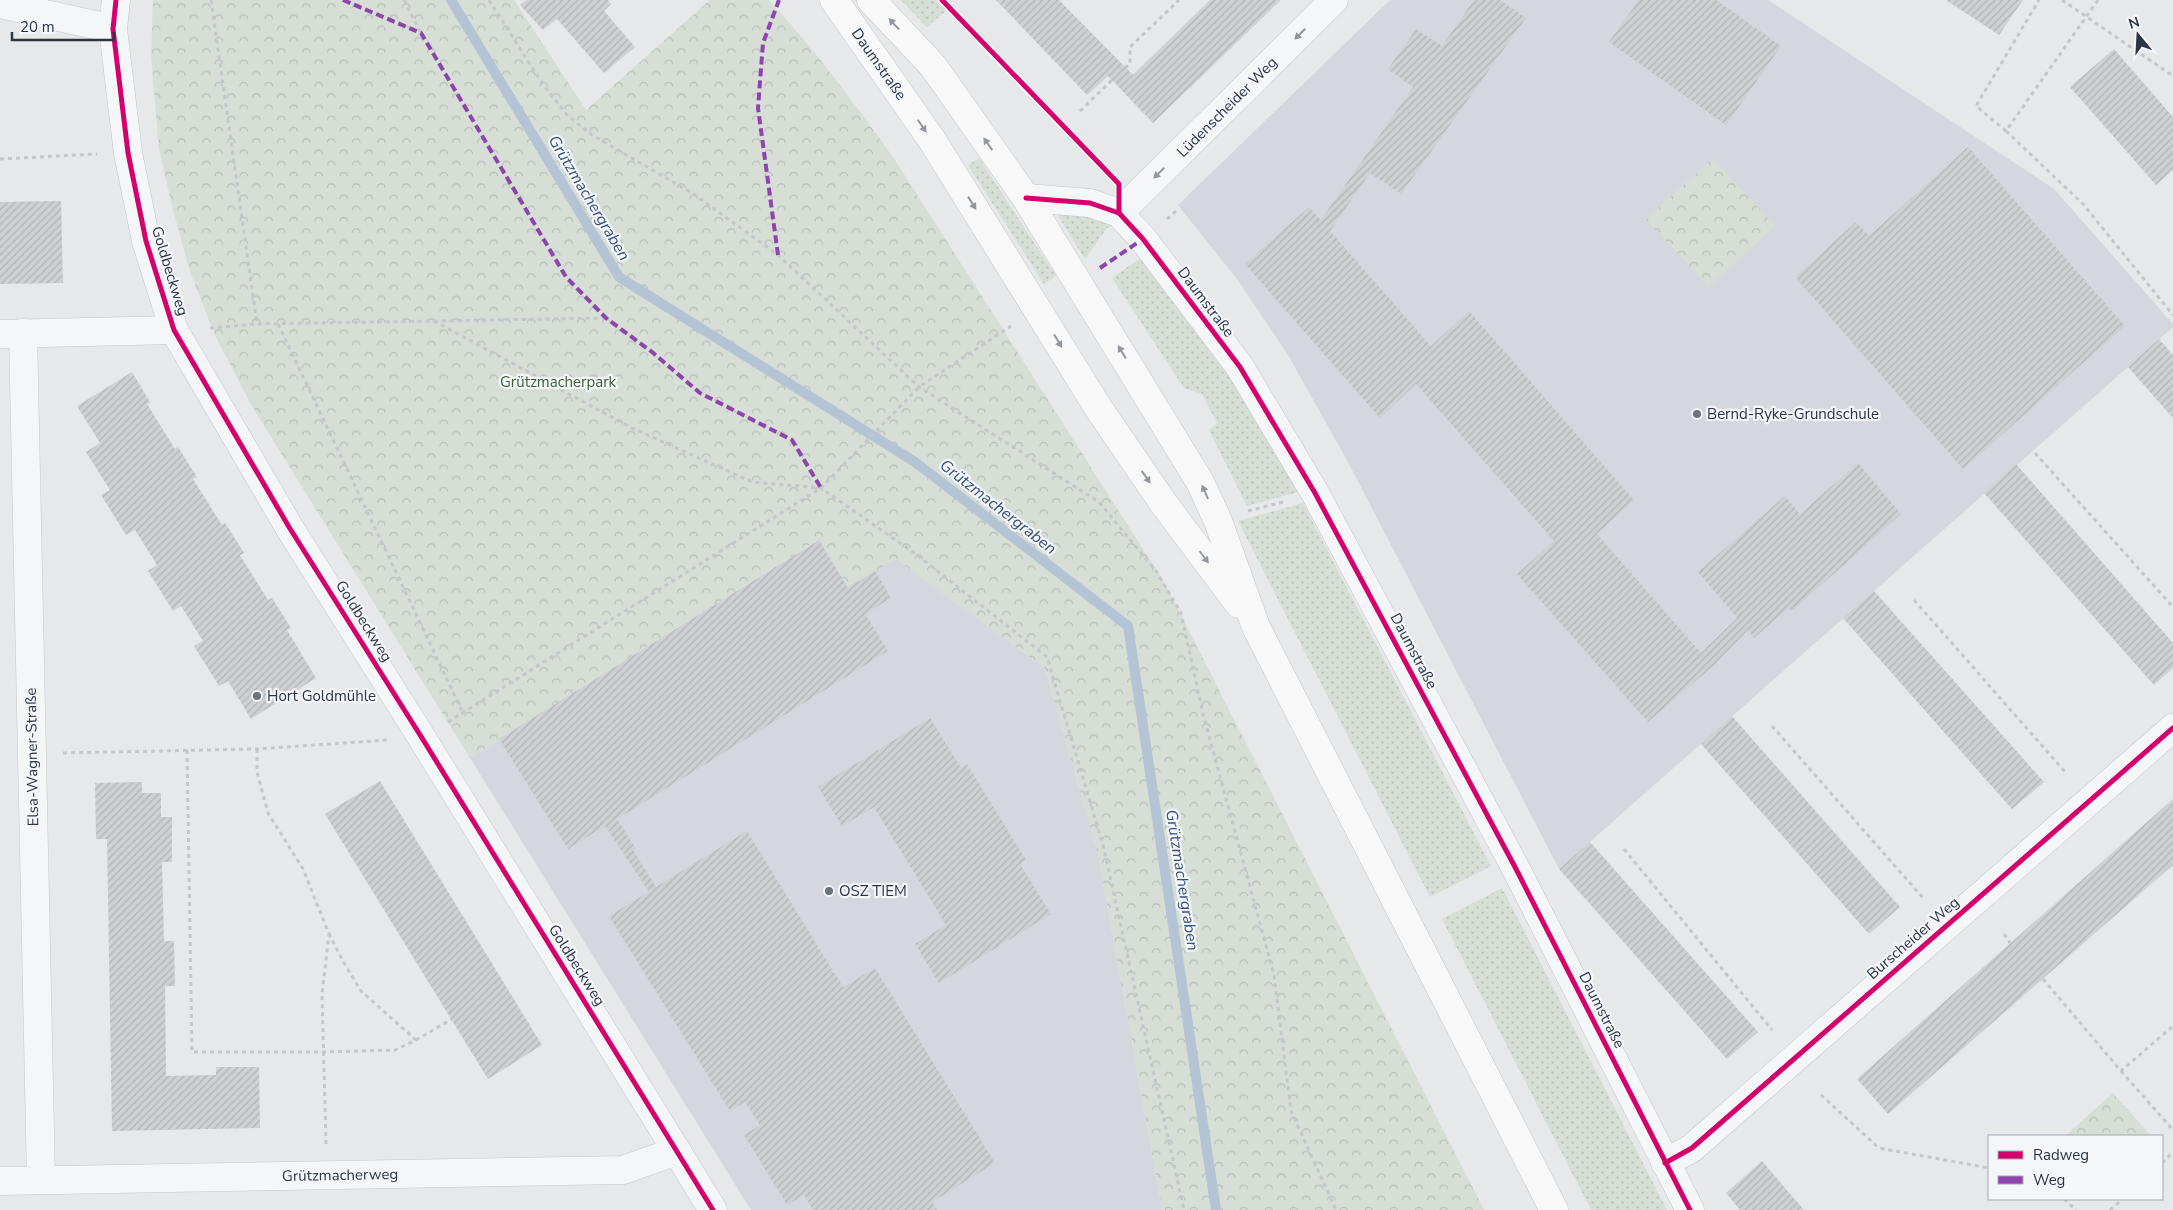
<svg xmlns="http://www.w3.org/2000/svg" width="2173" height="1210" viewBox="0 0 2173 1210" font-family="'Nunito Sans',sans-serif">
<defs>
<pattern id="grass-dots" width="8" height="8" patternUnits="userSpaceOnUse" patternTransform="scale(1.25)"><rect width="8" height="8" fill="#d6ded6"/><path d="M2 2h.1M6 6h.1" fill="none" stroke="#b8bfb9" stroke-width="1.8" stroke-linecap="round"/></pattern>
<pattern id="park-crowns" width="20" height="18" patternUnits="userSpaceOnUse" patternTransform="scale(1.25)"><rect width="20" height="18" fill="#d6ded6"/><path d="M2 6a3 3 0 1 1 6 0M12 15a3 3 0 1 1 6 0" fill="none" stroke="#b8bfb9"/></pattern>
<pattern id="building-hatch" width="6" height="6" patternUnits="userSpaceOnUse" patternTransform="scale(1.25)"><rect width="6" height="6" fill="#ced0d3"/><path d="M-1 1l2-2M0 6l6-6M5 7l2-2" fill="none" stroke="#b1b3b6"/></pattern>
</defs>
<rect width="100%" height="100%" fill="#e6e8ea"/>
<g fill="#d4d7dd">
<path d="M1390,0h378l286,189 119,135v3l-45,40 -569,502 -211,-407 -60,-107 -51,-76 -59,-74z"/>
<path d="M819,540l29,47 48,-28 149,109 53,186 64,356h-411l-281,-452z"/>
</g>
<g fill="url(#grass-dots)">
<path d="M901,0h35l10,11 -19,16z"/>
<path d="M979,158l77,118 -12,8 -76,-119z"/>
<path d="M1052,206l63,18 -8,4 -22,31z"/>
<path d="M1142,257l69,86 44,70 43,79 -51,14 -38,-76 8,-7 -15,-29 -18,-6 -72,-110z"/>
<path d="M1303,503l188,363 -61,31 -192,-376z"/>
<path d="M1502,888l165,322h-76l-149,-291z"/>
</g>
<g fill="url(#park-crowns)">
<path d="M153,0h361l72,110 124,-110h59c46,50 86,104 126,160l269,422 320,628h-322l-64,-356 -53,-186 -149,-109 -48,29 -30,-48 -348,218 -220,-355 -34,-66 -26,-65 -18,-66 -13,-57 -8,-94z"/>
<path d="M1713,158l62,68 -67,61 -62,-68z"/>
<path d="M2113,1093l38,43h-86z"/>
</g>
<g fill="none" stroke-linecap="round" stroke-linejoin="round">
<path stroke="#b4c4d5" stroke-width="10" d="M451,0l168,277 296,185 213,164 88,584"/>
</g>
<g fill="url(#building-hatch)">
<path d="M527,0h81l3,4 -7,7 31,36 -31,26 -47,-54 -14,11 -23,-25z"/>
<path d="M996,0h63l74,75 77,-75h71l-128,123 -45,-47 -21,19z"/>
<path d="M1474,0h26l26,18 -125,176 -31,-21 -40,58 101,115 38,-35 165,189 -37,34 104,119 36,-35 -39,-46 87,-76 15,18 58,-51 43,51 -109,97 -3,-3 -35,30 -6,-8 -36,37 -64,55 -131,-148 37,-33 -138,-157 -36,34 -135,-154 64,-57 12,13 92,-133 -25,-18 28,-40 26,17z"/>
<path d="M1639,0h77l65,46 -55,79 -117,-83z"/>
<path d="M1946,0h77l-24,35z"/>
<path d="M2114,49l59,68v53l-17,15 -86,-98z"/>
<path d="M1968,147l157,179 -162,143 -168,-192 61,-55 13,14z"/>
<path d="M61,201l2,82 -63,1v-82z"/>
<path d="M2159,339l14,16v63l-45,-51z"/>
<path d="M132,372l18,30 -3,2 28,45 3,-2 19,30 -4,2 29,46 3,-2 19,30 -4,2 28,45 4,-2 19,30 -4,2 29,48 -65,41 -23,-38 -9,5 -25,-40 9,-5 -22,-35 -8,5 -25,-40 9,-6 -22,-35 -9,5 -25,-40 9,-5 -24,-38 14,-9 -23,-37z"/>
<path d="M2016,464l157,179v25l-19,17 -170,-192z"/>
<path d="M819,540l29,48 27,-17 16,27 -26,16 23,37 -271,168 19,30 -3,1 23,37 91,-56 96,156 32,-19 120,195 -63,39 5,8h-124l-9,-15 -17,10 -43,-70 16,-10 -15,-23 -15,9 -121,-195 40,-24 -44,-66 -37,23 -69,-110z"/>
<path d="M1874,591l170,191 -32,27 -169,-191z"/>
<path d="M1732,716l168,191 -31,27 -168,-190z"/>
<path d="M930,718l31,50 6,-4 59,96 -6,4 31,50 -112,69 -24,-39 31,-19 -72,-118 -32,19 -24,-39z"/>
<path d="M380,781l162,264 -54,34 -163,-265z"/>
<path d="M142,782v11h19v24h11v45h-10l2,79h10l1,45h-10l1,90 50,-1v-8h43l1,61 -148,3 -5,-292h-11l-1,-56z"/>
<path d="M2173,799v66l-285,249 -31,-35z"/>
<path d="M1590,842l168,190 -31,27 -168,-190z"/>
<path d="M1762,1161l42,49h-64l-14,-17z"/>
</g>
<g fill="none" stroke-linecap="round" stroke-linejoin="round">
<g stroke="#c4c6c8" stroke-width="29">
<g id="minor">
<path d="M116,0l-3,29 15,124 18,88 28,89 115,197 133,211 291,472"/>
<path d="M0,4l113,25"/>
<path d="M1026,198l64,5 29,10 24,26 97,128 75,126 200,374 175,343"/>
<path d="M1119,213l215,-213"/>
<path d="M23,333l18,847"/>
<path d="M0,334l174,-4"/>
<path d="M1665,1163l27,-15 481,-420"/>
<path d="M0,1181l623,-11 54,-19"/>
</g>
</g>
<g stroke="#c4c6c8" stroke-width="29">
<g id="secondary">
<path d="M834,0l98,140 167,269 65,95 75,100"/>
<path d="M871,0l62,66 93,132 174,284 18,39 38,106 298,583"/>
</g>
</g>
<g stroke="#c5c6ca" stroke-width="3" stroke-dasharray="4 4" stroke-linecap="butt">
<path d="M211,0l46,324"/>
<path d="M404,0l17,33"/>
<path d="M489,0l53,83 25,32 25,20 100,58 86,62 141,132 180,115 57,69 25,42 22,101 71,261 17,136 45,99"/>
<path d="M2062,0l111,76"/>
<path d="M2098,0l-92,131 77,73 90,111"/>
<path d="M1125,68l5,-4v-17l49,-47"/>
<path d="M1080,111l33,-32"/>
<path d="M2006,131l-30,-25 63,-106"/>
<path d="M0,159l97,-5"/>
<path d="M1167,219l9,-8"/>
<path d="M434,321l198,107 120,54 69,6 92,64 134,105 56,188 81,365"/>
<path d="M278,324l185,389"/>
<path d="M210,328l47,-4 349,-6"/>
<path d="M2035,453l138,154"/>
<path d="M1248,511l35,-9"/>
<path d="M1914,600l152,173"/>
<path d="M448,722l373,-234 98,-101 92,-61"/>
<path d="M1772,726l151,172"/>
<path d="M257,749v23l11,41 35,56 26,65 -7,60 4,150"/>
<path d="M187,750l5,302h132l71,-2 21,-10 -55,-49 -17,-28 -15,-29"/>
<path d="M63,753l194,-4 130,-9"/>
<path d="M1624,849l148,181"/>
<path d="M2004,934l6,9"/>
<path d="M2043,979l78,92 52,-45"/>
<path d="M416,1040l36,-21"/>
<path d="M2121,1071l52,59"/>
<path d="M1821,1095l58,53 110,20"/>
<path d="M2162,1163l11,-11"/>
<path d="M2064,1199l12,11"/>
<path d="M2110,1210l13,-11"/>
</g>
<use href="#minor" stroke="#f5f6f7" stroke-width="28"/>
<use href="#secondary" stroke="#f8f8f8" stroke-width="28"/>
<g stroke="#8e44ad" stroke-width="4" stroke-dasharray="8 4" stroke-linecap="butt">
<path d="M343,0l78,33 145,244 40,41 46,34 48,41 92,47 29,48"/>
<path d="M778,255l-20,-147 5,-65 16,-43"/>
<path d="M1100,268l43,-29"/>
</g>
<g stroke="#f4f6f9" stroke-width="8">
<g id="cycleway">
<path d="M116,0l-3,29 15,124 18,88 28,89 115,197 133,211 291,472"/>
<path d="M942,0l177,184v29"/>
<path d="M1026,198l64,5 29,10 24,26 97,128 75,126 200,374 175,343"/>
<path d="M1665,1163l27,-15 481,-420"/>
</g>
</g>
<use href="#cycleway" stroke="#d6006c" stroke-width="5"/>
</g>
<defs><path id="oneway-solid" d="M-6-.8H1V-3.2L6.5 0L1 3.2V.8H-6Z" transform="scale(1.25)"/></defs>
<g fill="#92969e">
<use href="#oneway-solid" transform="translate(894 24) rotate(-133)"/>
<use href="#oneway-solid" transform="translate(922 126) rotate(56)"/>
<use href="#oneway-solid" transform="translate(988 144) rotate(-125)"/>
<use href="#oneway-solid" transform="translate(972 203) rotate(58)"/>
<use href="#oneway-solid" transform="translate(1058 341) rotate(59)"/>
<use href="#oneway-solid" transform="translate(1122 352) rotate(-121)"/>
<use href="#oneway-solid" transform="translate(1146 477) rotate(55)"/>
<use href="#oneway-solid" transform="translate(1205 492) rotate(-114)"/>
<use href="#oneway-solid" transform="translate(1204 557) rotate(53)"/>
</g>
<g fill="#90959e">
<use href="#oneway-solid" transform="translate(1300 34) rotate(135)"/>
<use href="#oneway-solid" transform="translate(1159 173) rotate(135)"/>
</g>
<g fill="#6c737f" stroke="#f4f6f9" stroke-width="2">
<circle cx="1697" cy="414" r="5"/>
<circle cx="257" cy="696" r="5"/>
<circle cx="829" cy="891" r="5"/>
</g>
<g text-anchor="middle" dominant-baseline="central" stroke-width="4.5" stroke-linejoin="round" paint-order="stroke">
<g font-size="15" fill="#2b3445" stroke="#f4f6f9">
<text transform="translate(879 64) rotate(55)">Daumstraße</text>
<text transform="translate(1227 107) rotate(-45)">Lüdenscheider Weg</text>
<text transform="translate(170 271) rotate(73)">Goldbeckweg</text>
<text transform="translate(1206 302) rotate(53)">Daumstraße</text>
<text transform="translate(364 621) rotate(58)">Goldbeckweg</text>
<text transform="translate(1414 651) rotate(62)">Daumstraße</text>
<text transform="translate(32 757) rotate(-91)">Elsa-Wagner-Straße</text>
<text transform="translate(1913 938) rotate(-41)">Burscheider Weg</text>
<text transform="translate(577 965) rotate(58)">Goldbeckweg</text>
<text transform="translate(1602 1010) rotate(63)">Daumstraße</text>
<text transform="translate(340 1175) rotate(-1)">Grützmacherweg</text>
</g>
<g font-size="15" fill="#3f6138" stroke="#f4f6f9">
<text x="558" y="382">Grützmacherpark</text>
</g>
<g font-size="15" fill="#2b3445" stroke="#f4f6f9" text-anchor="start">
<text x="1707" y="414">Bernd-Ryke-Grundschule</text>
<text x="267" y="696">Hort Goldmühle</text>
<text x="839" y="891">OSZ TIEM</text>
</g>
<g font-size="16" font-style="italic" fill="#34527a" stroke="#f4f6f9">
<text transform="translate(589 198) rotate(59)">Grützmachergraben</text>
<text transform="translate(998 507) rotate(38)">Grützmachergraben</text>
<text transform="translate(1182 880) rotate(81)">Grützmachergraben</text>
</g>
</g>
<rect x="1988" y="1135" width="175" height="65" fill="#f4f6f9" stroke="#a4a8b1"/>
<rect x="1998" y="1151" width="25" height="8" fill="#d6006c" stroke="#a4a8b1"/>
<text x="2033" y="1160" font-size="15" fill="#2b3445">Radweg</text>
<rect x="1998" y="1176" width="25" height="8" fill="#8e44ad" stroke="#a4a8b1"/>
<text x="2033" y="1185" font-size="15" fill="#2b3445">Weg</text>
<g transform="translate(2138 35) rotate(342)" stroke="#f4f6f9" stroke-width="4" paint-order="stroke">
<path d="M0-4L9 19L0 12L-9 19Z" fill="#2b3445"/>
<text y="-8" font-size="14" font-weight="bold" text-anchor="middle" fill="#2b3445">N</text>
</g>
<path d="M12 32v8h102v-8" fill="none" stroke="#2b3445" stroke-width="2.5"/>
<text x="20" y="32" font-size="15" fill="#2b3445" stroke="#f4f6f9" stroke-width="4" paint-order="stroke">20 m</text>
</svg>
